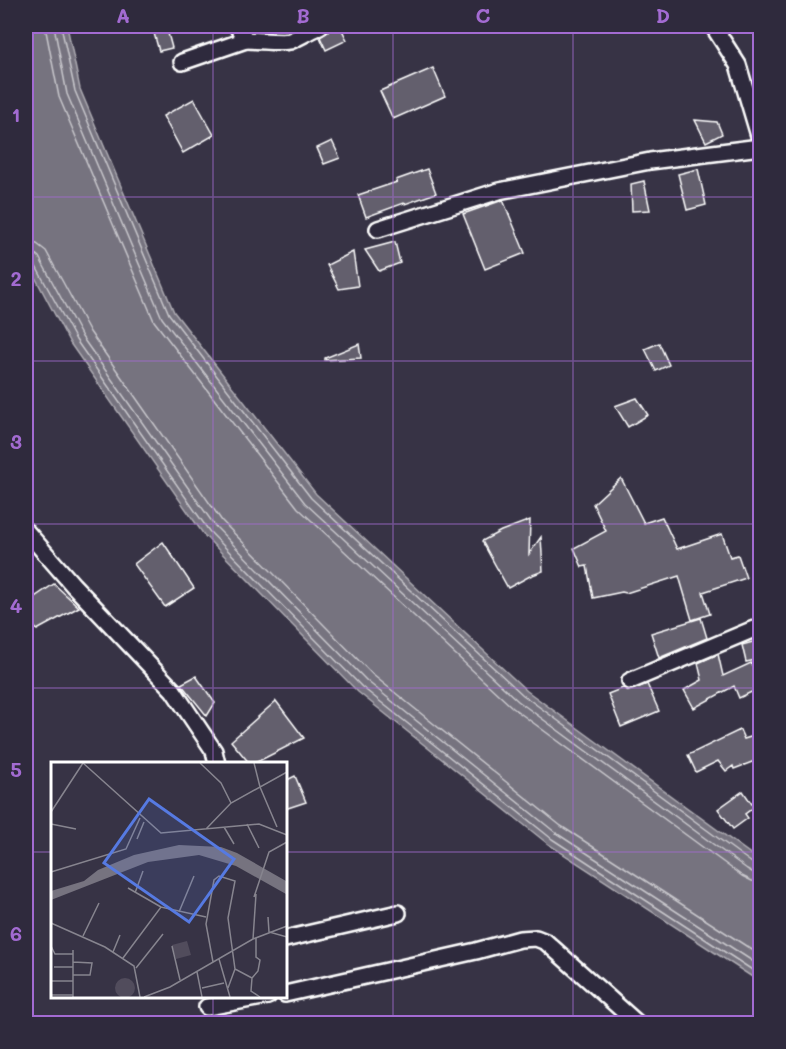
<svg xmlns="http://www.w3.org/2000/svg" width="786" height="1049" viewBox="0 0 786 1049" font-family="Mali,sans-serif">
<rect width="100%" height="100%" fill="#373345"/>
<filter id="ink" filterUnits="userSpaceOnUse"><feTurbulence type="fractalNoise" baseFrequency=".0167" numOctaves="2"/><feDisplacementMap in="SourceGraphic" scale="12" xChannelSelector="R" yChannelSelector="G"/><feConvolveMatrix kernelMatrix="1 2 1 2 8 2 1 2 1" color-interpolation-filters="sRGB"/></filter>
<g filter="url(#ink)">
<path fill="#76737f" stroke="#adabb2" stroke-width="1.5" d="M26,26h41l13,63 94,223 142,182 211,197 233,170v121l-212,-138 -190,-152 -154,-157 -134,-192 -44,-83z"/>
<g fill="none" stroke-linecap="round" stroke-linejoin="round">
<g stroke="#c8c7cc" stroke-width="1.5">
<path d="M45,26l14,71 95,224 144,187 215,200 229,168 10,5 8,1"/>
<path d="M54,26l13,68 95,224 143,185 213,198 229,168 7,4h6"/>
<path d="M61,26l14,65 94,223 142,184 212,197 229,168 8,3"/>
<path d="M26,242l11,2 9,7 44,81 132,189 151,154 188,151 199,129"/>
<path d="M26,251l7,1 6,5 43,80 133,189 152,155 189,152 204,133"/>
<path d="M26,258l4,1 3,2 43,79 133,191 153,156 190,152 208,136"/>
</g>
</g>
<g fill="#635f6d" stroke="#fff" stroke-width="1.5">
<path d="M152,26h14l6,22 -13,3z"/>
<path d="M330,26h10l7,14 -21,10 -6,-13 8,-5z"/>
<path d="M433,68l12,28 -52,23 -13,-28z"/>
<path d="M194,99l20,36 -31,18 -20,-37z"/>
<path d="M695,120l22,2 5,12 -16,8z"/>
<path d="M332,141l8,17 -16,6 -7,-16z"/>
<path d="M427,169l9,24 -31,11 -1,-1 -38,14 -8,-22 39,-13 -1,-2z"/>
<path d="M698,169l8,36 -19,5 -9,-36z"/>
<path d="M644,181l6,29 -18,1 -1,-27z"/>
<path d="M503,200l22,53 -40,16 -22,-55z"/>
<path d="M395,242l5,21 -21,8 -14,-21z"/>
<path d="M353,252l5,34 -19,3 -12,-24z"/>
<path d="M659,343l10,22 -13,6 -11,-22z"/>
<path d="M359,344l2,14 -36,2v-2z"/>
<path d="M637,398l11,17 -20,12 -13,-21z"/>
<path d="M621,478l23,45 18,-6 15,32 45,-15 8,23 8,-2 8,23 -43,14 7,22 -18,6 -13,-44 -53,17 -4,-1 -29,6 -6,-32 -5,1 -8,-19 32,-17 -13,-27z"/>
<path d="M530,520l-1,34 12,-17 2,34 -13,5 -22,12 -26,-47 19,-10z"/>
<path d="M163,542l31,46 -29,19 -31,-43z"/>
<path d="M54,584l25,23 -42,23 -11,-13v-14z"/>
<path d="M701,618l6,20 -48,20 -8,-25z"/>
<path d="M760,640v19l-14,3 -4,-17z"/>
<path d="M718,654l5,22 28,-13 9,20v5l-21,10 -5,-12 -40,22 -10,-18 18,-10 -4,-17z"/>
<path d="M196,676l19,27 -8,13 -26,-32z"/>
<path d="M647,684l12,27 -38,16 -13,-33 15,-6 6,3z"/>
<path d="M276,701l28,37 -51,26h-3l-19,-23z"/>
<path d="M740,730l4,9 16,-5v25l-26,10 -1,-3 -7,5 -8,-10 -22,11 -8,-17z"/>
<path d="M295,776l11,26 -21,7v-28z"/>
<path d="M743,791l11,16 -9,7 3,4 -15,11 -15,-20z"/>
</g>
<g fill="none" stroke-linecap="round" stroke-linejoin="round">
<g stroke="#fff" stroke-width="20">
<g id="minor">
<path d="M237,26l9,14c10,0 36,3 44,1 10,-4 21,-11 30,-15"/>
<path d="M713,26l25,39 22,74"/>
<path d="M182,62l64,-22"/>
<path d="M378,229l121,-38 151,-30 110,-14"/>
<path d="M26,531l47,54 100,105 41,61 3,13"/>
<path d="M630,681l124,-52 6,-1"/>
<path d="M285,939l113,-26"/>
<path d="M285,994l191,-43 44,-12 16,-1 10,4 92,82"/>
<path d="M207,1007l61,-11"/>
</g>
</g>
<use href="#minor" stroke="#2f2a3d" stroke-width="15"/>
</g>
</g>
<path fill="none" stroke="#a36bd2" stroke-width="1.5" stroke-opacity="0.55" d="M213,26v738M393,26v998M573,26v998M26,197h734M26,361h734M26,524h734M26,688h734M26,852h26M285,852h475M213,996v28"/>
<g transform="translate(51 762)">
<rect width="236" height="236" fill="#373345"/>
<path d="M136,179l4,14 -15,4 -4,-14zM64 226a10 10 0 1 1 20 0a10 10 0 1 1-20 0Z" fill="#514c5c"/>
<path d="M128,83l42,2 16,6 49,28v13l-50,-28 -37,-11 -51,7 -97,38v-9l33,-10 14,-11 36,-15z" fill="#76737f"/>
<path fill="none" stroke="#87858f" stroke-width="1.5" d="M32,1l78,70 98,-9 28,11M149,1l21,20 10,20M203,1l6,24 17,40M0,50l32,-49M0,62l25,5M196,62l12,24M173,65l10,17M155,67l25,-26 56,-31M86,77l7,-17M0,110l75,-23 14,-31M77,126l33,19M84,131l8,-22M203,135l15,-45 18,-10M128,150l15,-36M217,155l1,15 18,5M0,161l54,24 29,19 6,31M32,174l16,-33M202,177l34,-13M0,184l4,8h18M121,184l8,34M62,190l7,-17M72,196l38,-51 45,10M168,197l11,38M162,200l-7,-38 8,-44 5,-4 16,5 -7,37 7,51 17,9 -1,13 9,6M3,205h19M85,206l27,-34M146,210l5,25M22,213h17l2,-12 -19,-1M201,216l6,-7 2,-11 -4,-3v-19M0,219h22M151,226l22,-5M177,226l7,-19M0,233h22M22,235v-47M93,235l26,-10 83,-48 3,-45"/>
<path fill="#567ae2" fill-opacity="0.15" stroke="#567ae2" stroke-width="3" d="M98,37l85,60 -45,63 -85,-59z"/>
<rect width="236" height="236" fill="none" stroke="#fff" stroke-width="3"/>
</g>
<rect width="786" height="1049" fill="none" stroke="#2f2a3d" stroke-width="66"/>
<rect x="33" y="33" width="720" height="983" fill="none" stroke="#a36bd2" stroke-width="2"/>
<g font-size="20" text-anchor="middle" font-weight="bold" fill="#a36bd2">
<text x="123" y="23">A</text>
<text x="303" y="23">B</text>
<text x="483" y="23">C</text>
<text x="663" y="23">D</text>
<text x="16" y="122">1</text>
<text x="16" y="286">2</text>
<text x="16" y="449">3</text>
<text x="16" y="613">4</text>
<text x="16" y="777">5</text>
<text x="16" y="941">6</text>
</g>
</svg>
